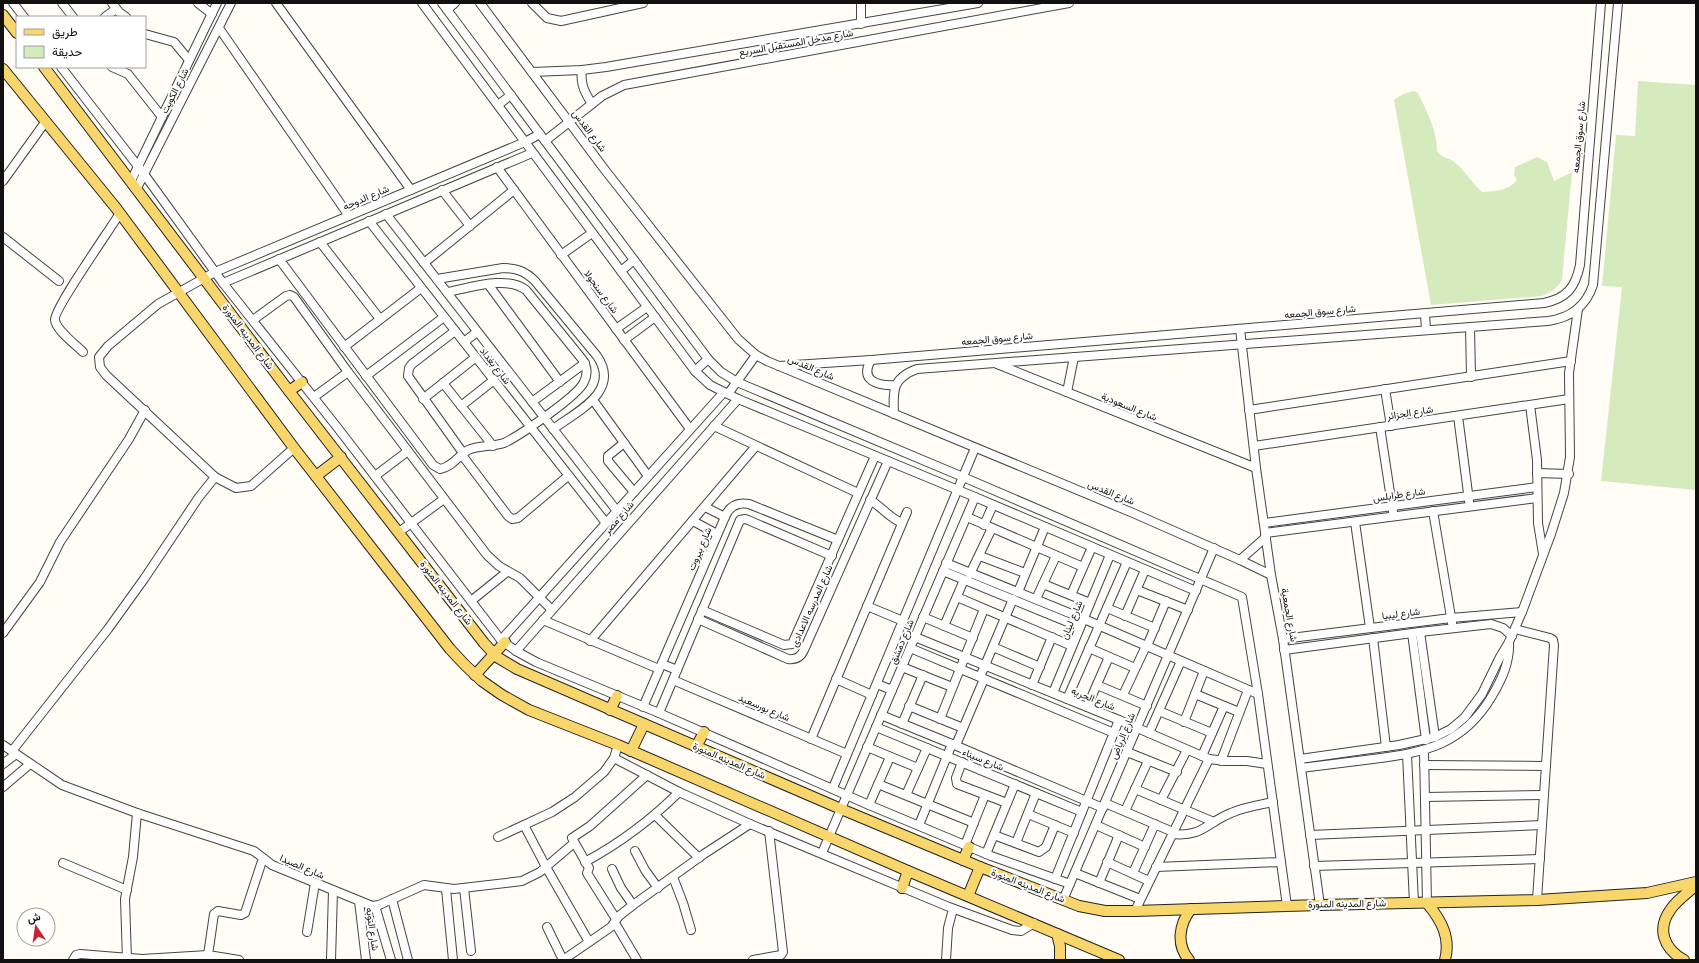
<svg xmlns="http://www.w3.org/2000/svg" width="1699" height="963" viewBox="0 0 1699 963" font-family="Bitter,Vazirmatn,serif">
<rect width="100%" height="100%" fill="#fffdf5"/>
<g fill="#d5ebbd">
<path d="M1638,81l58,4v405l-95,-9 21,-194 -20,-1 14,-151 19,1z"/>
<path d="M1414,91l4,2c9,19 19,37 19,58 5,7 10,6 16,10 9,6 19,22 29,31 13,-1 26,-1 35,-12l-3,-5 1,-8 22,-10 10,5 7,19 18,-9 -10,107c-5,10 -10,13 -20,17l-111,9 -37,-205 9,-6z"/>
</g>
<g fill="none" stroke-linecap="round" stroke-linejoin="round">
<g stroke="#444" stroke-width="10">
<g id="minor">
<path d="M13,3l11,14"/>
<path d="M62,3l11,14"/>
<path d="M112,3l7,9 7,5"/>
<path d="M198,3l14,11"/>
<path d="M276,3l135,187"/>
<path d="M422,3l273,368 15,14 28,14 237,98 221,94"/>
<path d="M442,3l266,356 13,13 16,10 226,95 279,120 16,97 29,212"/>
<path d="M480,3l125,167 133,169 18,16 11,6 366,152 107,47 31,15"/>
<path d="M532,3l15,15 14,3 82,-18"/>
<path d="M861,3v21"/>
<path d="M447,10l8,-7"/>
<path d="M105,17l11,-8"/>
<path d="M219,28l130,188"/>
<path d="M145,34l29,8 15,18"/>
<path d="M61,67l83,107 79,109 114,144 164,213 15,11 20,11 123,51 210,92 122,51 79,28"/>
<path d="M112,67l16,7 34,43"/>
<path d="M582,70c-2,14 3,23 10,34"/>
<path d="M532,72l50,-2 24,-3 372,-64"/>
<path d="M498,105l13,-10"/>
<path d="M545,141l57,-45 22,-11 445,-82"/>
<path d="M497,167l193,262"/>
<path d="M3,181l43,-60"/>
<path d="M131,181l86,-178"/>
<path d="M137,188l94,-185"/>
<path d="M442,190l28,36"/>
<path d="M386,214l231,297"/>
<path d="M369,221l237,302"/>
<path d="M3,237l56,44"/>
<path d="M320,242l60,77"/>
<path d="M561,255l31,-22"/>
<path d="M279,259l154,206 7,4c12,-2 18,-13 28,-19 11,-5 24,-3 36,-7 15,-7 74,-47 80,-61 4,-8 3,-16 -2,-23l-56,-69c-20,-15 -56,-2 -79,2"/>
<path d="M424,263l90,-73"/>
<path d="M621,271l13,-11"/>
<path d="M437,279l66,-11c13,0 22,3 32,13l62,75c24,35 -19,55 -44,73"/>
<path d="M223,283l309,-130"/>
<path d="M488,284l72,98"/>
<path d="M1425,314l1,16"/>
<path d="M253,320l33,-24 4,-1 4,2 54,75 139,183 12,11 21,12 32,32"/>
<path d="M1470,327l1,50"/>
<path d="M616,329l31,-22"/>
<path d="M1240,329l16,139 15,107 12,64 37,266"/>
<path d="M455,331l-43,33 -3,4 -1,8 55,77"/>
<path d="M624,340l31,-23"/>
<path d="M464,342l13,-10"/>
<path d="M344,347l77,-59"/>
<path d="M83,352c-7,-7 -27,-22 -28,-32 -2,-10 56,-92 65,-107"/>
<path d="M871,360c-12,21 7,26 24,25"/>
<path d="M997,364l259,104"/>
<path d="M779,366l92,-6 673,-57c23,-5 31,-15 36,-38l21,-262"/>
<path d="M695,371l13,-12"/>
<path d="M366,376l78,-59"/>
<path d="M443,383l50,63"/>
<path d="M1385,389l6,37"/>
<path d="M1067,392l7,-35"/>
<path d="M728,394l28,-39"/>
<path d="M314,397l34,-25"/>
<path d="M423,399l53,-42"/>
<path d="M593,400l55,76"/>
<path d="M532,402l53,-39"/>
<path d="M1530,405l7,55 1,63 5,31"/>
<path d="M461,406l33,-26"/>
<path d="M1249,410l322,-49"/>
<path d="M894,414c-1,-23 -2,-36 23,-45l631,-48c22,-3 38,-15 45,-36l25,-282"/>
<path d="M1458,416l11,85"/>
<path d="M714,426l144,67"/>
<path d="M1380,427l13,85"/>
<path d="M624,443l-16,13v5l26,31"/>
<path d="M1254,446l315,-47"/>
<path d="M294,448l-43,38 -15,2 -21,-11 -109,-102 -6,-8 -1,-10 9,-11 50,-42 57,-32 310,-130 15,-8"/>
<path d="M462,455l46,61 4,3 6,-1 50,-42"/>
<path d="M1537,473l32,1"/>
<path d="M375,476l33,-25"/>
<path d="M870,500c12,7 19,18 32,23"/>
<path d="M705,507l20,10"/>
<path d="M1433,511l19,112"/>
<path d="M967,517l116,50"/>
<path d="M693,521l24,13"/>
<path d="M1355,522l15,106"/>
<path d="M1264,523l273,-36"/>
<path d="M984,525l9,-20"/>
<path d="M399,532l45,-33"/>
<path d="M1265,533l272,-35"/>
<path d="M980,556l45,17"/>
<path d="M1240,560l26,-23"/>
<path d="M946,563l138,56 174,75"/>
<path d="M943,571l137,56"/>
<path d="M970,574l22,-46"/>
<path d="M1043,584l47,19"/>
<path d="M1137,590l51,20"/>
<path d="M1018,592l27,-65"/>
<path d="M1071,595l21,-48"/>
<path d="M957,597l115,49"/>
<path d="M1036,599l20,-43"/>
<path d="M471,601l36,-29"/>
<path d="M867,606l36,15"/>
<path d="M1107,608l48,20"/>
<path d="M702,610l82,35 8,-1 83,-188"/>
<path d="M1125,616l20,-46"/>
<path d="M923,617l50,21"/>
<path d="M698,619l90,40c8,1 13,-2 16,-9l84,-189"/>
<path d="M543,620l116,49"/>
<path d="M944,626l20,-46"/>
<path d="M1515,629l35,9 3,2 1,5 -17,255"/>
<path d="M1420,632l15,105"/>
<path d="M3,633l37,-51 20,-40 69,-103 16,-29"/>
<path d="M1412,633l14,107"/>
<path d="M915,637l204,83 90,39 17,2h21l20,3"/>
<path d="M1373,638l13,109"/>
<path d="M1283,639l168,-21 71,-6"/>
<path d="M501,640l223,-248"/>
<path d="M590,641l166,-195"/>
<path d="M1147,646l19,-45"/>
<path d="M993,647l47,20"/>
<path d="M910,648l204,85"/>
<path d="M1089,648l46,20"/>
<path d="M1284,650l136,-18 71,-8 12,4 9,8"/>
<path d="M516,651l222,-252"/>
<path d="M662,664l15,6"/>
<path d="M902,667l50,20"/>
<path d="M980,677l33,-78"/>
<path d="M836,679l36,16"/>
<path d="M673,680l174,74"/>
<path d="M877,684l15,6"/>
<path d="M1032,685l20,-48"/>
<path d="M1097,685l50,21"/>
<path d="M1053,693l57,-138"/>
<path d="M1195,694l44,18"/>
<path d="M1123,695l23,-49"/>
<path d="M1067,699l60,-137"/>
<path d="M909,706l54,22"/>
<path d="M643,707l82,-190c4,-11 12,-15 24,-13l89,36"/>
<path d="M1087,707l22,-50"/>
<path d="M1159,711l53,22"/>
<path d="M659,713l81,-193 5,-1 3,1 84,36"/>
<path d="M881,715l71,29 151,64"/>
<path d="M940,719l44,-110"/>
<path d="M1184,722l20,-51"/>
<path d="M902,724l21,-49"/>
<path d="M876,727l206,85"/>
<path d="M1149,733l32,-72"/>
<path d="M811,739l96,-227"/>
<path d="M3,745l59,40 75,28 117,38 18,14 100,41 7,-1 45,-20 30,4 68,-8 18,-9 34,-29"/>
<path d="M956,745l28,-66"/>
<path d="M867,747l51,21"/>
<path d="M1424,750l3,153"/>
<path d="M12,751l96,-122 36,-50 55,-82 16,-20"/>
<path d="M1127,752l50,20"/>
<path d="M1407,754l7,149"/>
<path d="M1202,756l22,-50"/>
<path d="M614,758l65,34 71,32 199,83 63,23 9,1 13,-8"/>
<path d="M1300,759l99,-14 36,-8 16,-8 14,-12 17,-23 18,-37 9,-15 13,-30 29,-78 13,-41 6,-36 -1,-84 9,-64"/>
<path d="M1221,761l27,-71"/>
<path d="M962,762l-6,16 1,6 50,19"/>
<path d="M3,764l13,-10"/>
<path d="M1424,765l122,1"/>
<path d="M1301,768c24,-3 48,-6 72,-9 53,-7 90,-14 119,-63 10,-17 18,-34 17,-54"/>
<path d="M878,784l96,39"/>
<path d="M3,787l27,-23"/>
<path d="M833,788l142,-340"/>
<path d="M1135,789l79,33"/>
<path d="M906,795l21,-47"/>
<path d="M1425,797l119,-2"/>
<path d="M1161,800l26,-50"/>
<path d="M1105,803l68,29"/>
<path d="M869,805l21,-48"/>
<path d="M1125,811l23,-50"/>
<path d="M1028,814l46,19"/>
<path d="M655,815l44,43"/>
<path d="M524,825l22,42 43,75"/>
<path d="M919,825l33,-81"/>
<path d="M1096,825l49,22"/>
<path d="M1172,834c31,3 34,-11 59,-21 13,-6 28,-8 42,-11"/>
<path d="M994,835l45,17 7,-5 9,-22"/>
<path d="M1310,835l232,-10"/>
<path d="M498,837l54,-25 23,-15 29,-25 10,-14 4,-13"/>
<path d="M1016,843l20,-50"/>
<path d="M965,845l20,-50"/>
<path d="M635,851l10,19 13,18"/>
<path d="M822,853l153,-356"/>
<path d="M986,854l29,-70"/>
<path d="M585,862c35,-19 66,-42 94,-70"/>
<path d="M1107,862l42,19"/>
<path d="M63,863l64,27"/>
<path d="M1314,866l226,-7"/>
<path d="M1156,867l125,-5"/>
<path d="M612,869l9,19 12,17"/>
<path d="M1075,873l65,26"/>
<path d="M1133,873l22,-49"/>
<path d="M673,877l10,26 8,27"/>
<path d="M1055,879l64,-159"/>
<path d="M1099,883l20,-48"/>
<path d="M464,888l7,63"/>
<path d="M446,889l7,71"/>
<path d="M392,899l16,61"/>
<path d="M1063,900l151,-352"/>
<path d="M359,901l7,59"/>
<path d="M375,906l16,54"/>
<path d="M1135,911l74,-152"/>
<path d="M616,919l-29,-46 2,-5 -17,-30 18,-12 57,-51"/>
<path d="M615,923l22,37"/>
<path d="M547,927l16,33"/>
<path d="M307,932l8,-49"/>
<path d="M208,955l6,-41 4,-3 23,4 4,-2 18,-55"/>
<path d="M73,960l3,-5 4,-1 62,5 66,-4 31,5"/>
<path d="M127,960l-2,-61 8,-42 4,-44"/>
<path d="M331,960l2,-69"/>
<path d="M563,960l48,-33 8,-11 14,-11 71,-51 46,-30"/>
<path d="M753,960l28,-5 2,-3 -14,-121"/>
<path d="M946,960l2,-32 5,-19"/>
</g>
</g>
<g stroke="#222" stroke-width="12">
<g id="major">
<path d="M3,15l14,18"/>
<path d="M44,67l245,324 195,252 13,14 20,12 324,140 139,58 99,39 26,5h30l185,-6 217,-5 110,-7 49,-11"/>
<path d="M3,69l113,139 178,240 156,201 15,16 17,16 20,14 27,15 89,35 290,126 211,89"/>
<path d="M289,391l13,-9"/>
<path d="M316,476l25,-19"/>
<path d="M475,675l30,-33"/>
<path d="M610,710l7,-14"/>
<path d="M696,747l8,-15"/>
<path d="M631,751l13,-27"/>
<path d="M963,860l6,-13"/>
<path d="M902,888l6,-17"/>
<path d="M968,896l12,-29"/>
<path d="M1427,903c14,17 24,34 18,57"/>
<path d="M1057,934l3,12v14"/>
<path d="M1189,960c-13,-15 -10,-36 2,-51"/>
<path d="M1684,960c-20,-11 -28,-31 -13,-51 6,-9 17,-16 25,-24"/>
</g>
</g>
<use href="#minor" stroke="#fff" stroke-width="8"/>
<use href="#major" stroke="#f9d66b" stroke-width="10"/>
</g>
<g text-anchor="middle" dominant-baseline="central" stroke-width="4" stroke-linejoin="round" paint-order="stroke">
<g font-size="10" fill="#111" stroke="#fff">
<text transform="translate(796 43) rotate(-10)">شارع مدخل المستقبل السريع</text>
<text transform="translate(175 91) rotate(-63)">شارع الكويت</text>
<text transform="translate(589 131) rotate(53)">شارع القدس</text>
<text transform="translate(1579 137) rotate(-85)">شارع سوق الجمعه</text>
<text transform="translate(366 198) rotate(-23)">شارع الدوحه</text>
<text transform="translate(601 292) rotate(54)">شارع سنجولا</text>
<text transform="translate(1320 312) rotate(-5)">شارع سوق الجمعه</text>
<text transform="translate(248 337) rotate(53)">شارع المدينه المنورة</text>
<text transform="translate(997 339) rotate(-5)">شارع سوق الجمعه</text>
<text transform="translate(495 366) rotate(52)">شارع بغداد</text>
<text transform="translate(811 368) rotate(23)">شارع القدس</text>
<text transform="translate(1129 407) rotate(22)">شارع السعودية</text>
<text transform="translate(1410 413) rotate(-9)">شارع الجزائر</text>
<text transform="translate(1111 493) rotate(22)">شارع القدس</text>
<text transform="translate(1399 495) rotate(-8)">شارع طرابلس</text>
<text transform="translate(619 518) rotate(-49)">شارع مصر</text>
<text transform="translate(700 549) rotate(-67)">شارع بيروت</text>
<text transform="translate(446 593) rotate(52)">شارع المدينه المنورة</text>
<text transform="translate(812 606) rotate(-66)">شارع المدرسه الاعدادى</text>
<text transform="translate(1401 614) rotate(-7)">شارع ليبيا</text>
<text transform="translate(1289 615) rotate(80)">شارع الجمعية</text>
<text transform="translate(1072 620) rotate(-67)">شارع لبنان</text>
<text transform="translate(902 642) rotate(-67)">شارع دمشق</text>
<text transform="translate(1093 699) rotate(22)">شارع الحريه</text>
<text transform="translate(764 708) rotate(23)">شارع بورسعيد</text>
<text transform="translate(1123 736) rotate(-67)">شارع الرياض</text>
<text transform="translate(983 760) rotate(22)">شارع سيناء</text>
<text transform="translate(729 761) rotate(23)">شارع المدينه المنورة</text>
<text transform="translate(302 867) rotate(23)">شارع الصيدا</text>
<text transform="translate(1028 886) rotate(21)">شارع المدينه المنورة</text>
<text transform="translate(1347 904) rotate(-1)">شارع المدينه المنورة</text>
<text transform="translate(372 929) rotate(82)">شارع التوبه</text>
</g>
</g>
<rect width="1699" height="963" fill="none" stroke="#111111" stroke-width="8"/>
<rect x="16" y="16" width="130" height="52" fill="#ffffff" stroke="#a0a0a0"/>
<rect x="24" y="29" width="20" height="6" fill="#f9d66b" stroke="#a0a0a0"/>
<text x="52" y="36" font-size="12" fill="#111111">طريق</text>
<rect x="24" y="46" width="20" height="12" fill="#d5ebbd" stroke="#a0a0a0"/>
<text x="52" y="56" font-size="12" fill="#111111">حديقة</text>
<g transform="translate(36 927) rotate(347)"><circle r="19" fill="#ffffff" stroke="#a0a0a0"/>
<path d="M0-3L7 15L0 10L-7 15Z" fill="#c4262e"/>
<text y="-6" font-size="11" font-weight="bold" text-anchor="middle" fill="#111111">ش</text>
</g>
</svg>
